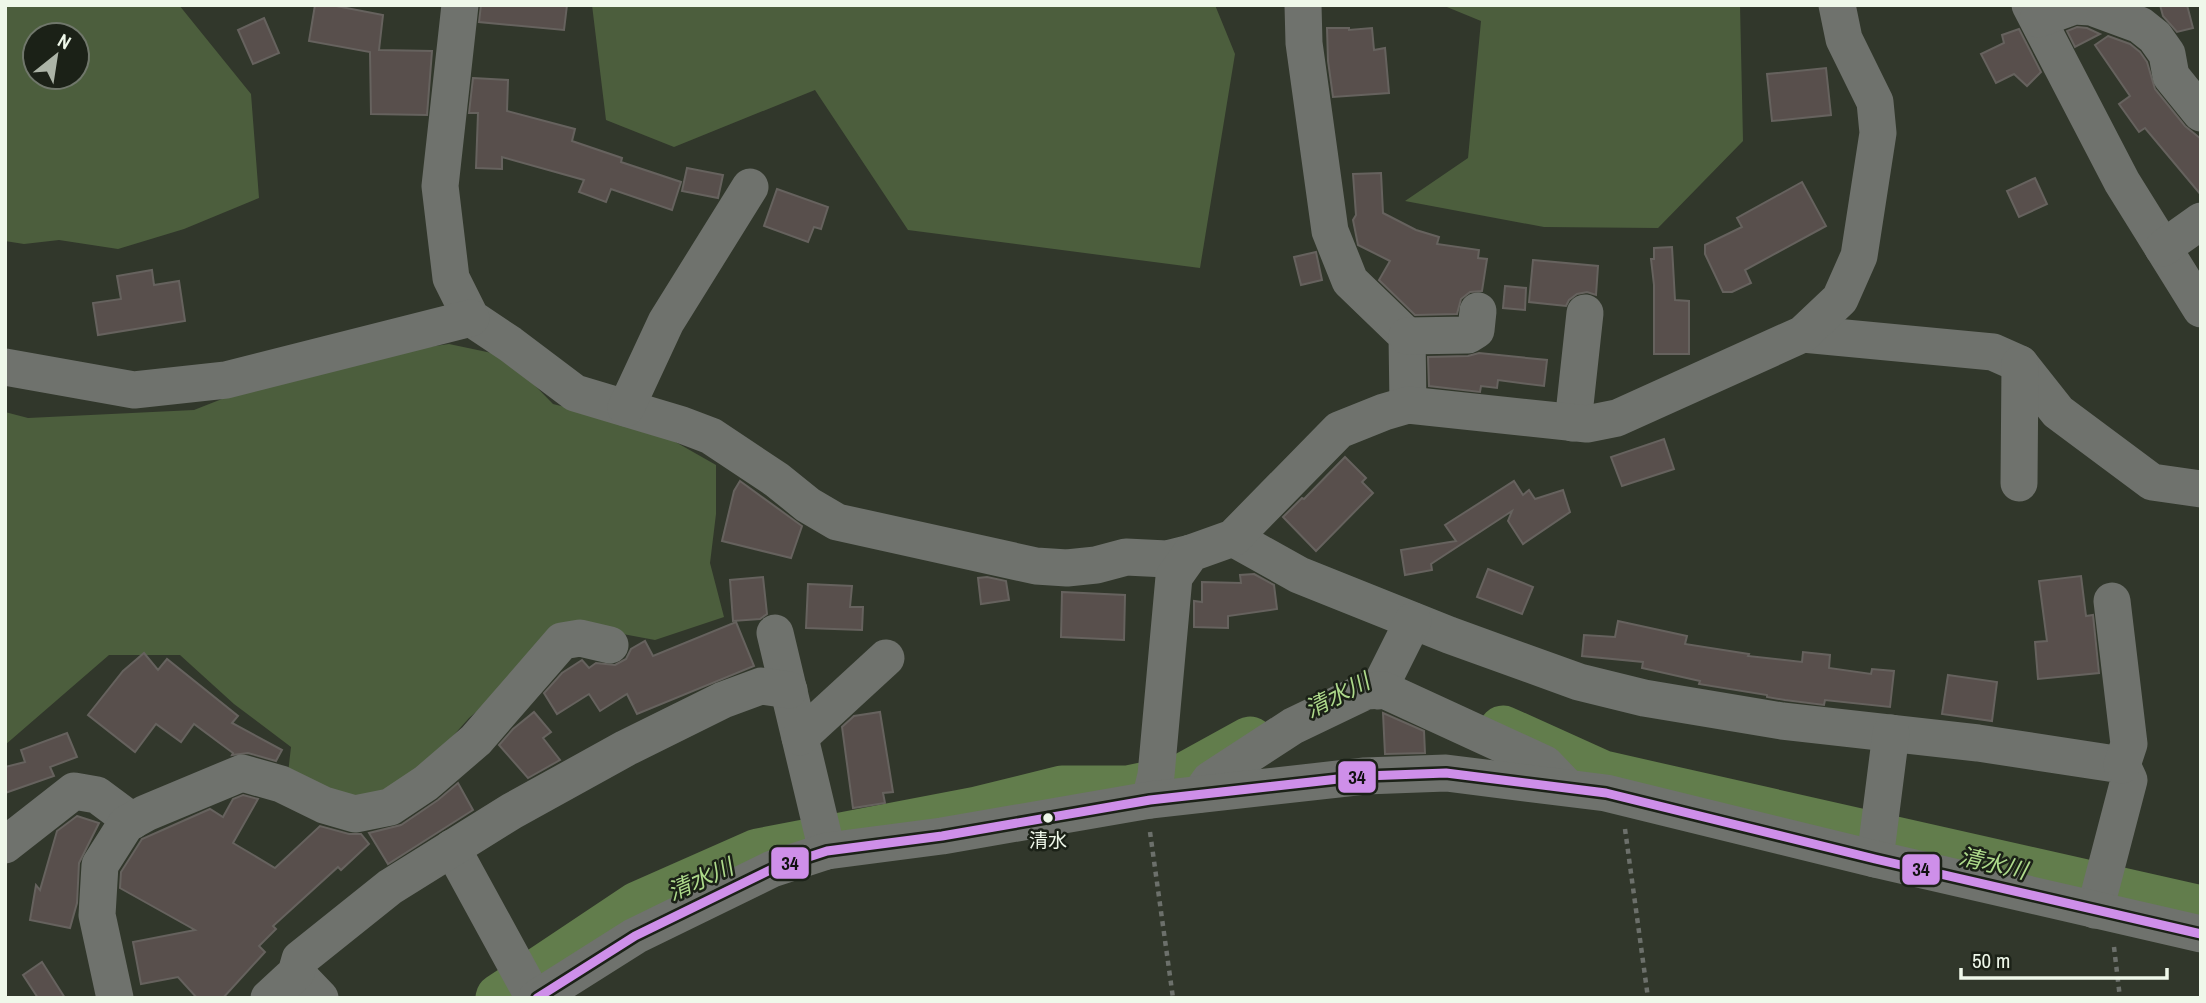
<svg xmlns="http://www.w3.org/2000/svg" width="2206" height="1003" viewBox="0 0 2206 1003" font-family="'Archivo Narrow','Noto Sans JP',sans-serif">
<rect width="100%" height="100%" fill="#31372b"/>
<g fill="#4c5e3d" fill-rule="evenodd">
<path d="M5,5h174l72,89 8,104 -75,31 -66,20 -59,-9 -35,4 -19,-3zM35,35h42v42h-42z"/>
<path d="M592,5h623l20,49 -35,214 -292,-38 -93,-140 -141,57 -68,-27z"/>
<path d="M1442,5h298l3,136 -85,87 -114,-1 -139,-26 63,-43 13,-137z"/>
<path d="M449,344l57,12 47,48 52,13 67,23 44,25v49l-6,49 14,54 -69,23 -43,-8 -108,56 -35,30 -33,37 -38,35 -60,12 -51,-20 4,-35 -57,-43 -54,-49h-71l-104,90v-333l23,6 166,-8 61,-24 105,-29z"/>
</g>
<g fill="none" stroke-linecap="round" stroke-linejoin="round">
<g stroke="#627d4c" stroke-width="49">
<path d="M1503,730l100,45 598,135"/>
<path d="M500,998l138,-92 120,-53 219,-42 85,-21h66l53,-11 69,-38"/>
</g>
</g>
<g fill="#584f4c" stroke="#66625e" stroke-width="2">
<path d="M315,5h16l52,10 -4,35 53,1 -5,64 -56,-1 -1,-62 -61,-11z"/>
<path d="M481,5h86l-3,25 -85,-8z"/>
<path d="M2160,5h27l6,23 -16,4 -14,-16z"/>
<path d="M264,18l15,35 -26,11 -15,-34z"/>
<path d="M2077,27l10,1 13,6 -25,13 -8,-16z"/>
<path d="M1327,28h22v2l23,-2 2,22 11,-2 4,45 -56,4 -5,-36z"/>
<path d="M2019,29l22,43 -14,14 -13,-12 -18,9 -15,-29 23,-11 -2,-8z"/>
<path d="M2108,36l22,8 10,8 7,10 8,27 30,37 16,13v56l-56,-67 -6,4 -20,-28 11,-8 -35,-51z"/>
<path d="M1826,68l5,47 -59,6 -5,-47z"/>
<path d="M473,78l35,2 -1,31 68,18 -3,12 50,17 -1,4 60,20 -9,28 -61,-21 -5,13 -27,-10 5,-12 -82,-23v12l-26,-1 2,-55h-9z"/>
<path d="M687,168l36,7 -5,23 -36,-7z"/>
<path d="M1381,173l2,40 33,17 23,7 -2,7 42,6 -1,8 9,1 -5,32 -12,1 -9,7 -4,15 -42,1 -36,-35 11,-19 -32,-16 -5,-25 3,-5 -3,-41z"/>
<path d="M2035,178l12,26 -28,13 -12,-26z"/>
<path d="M1802,182l24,44 -81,44 6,13 -19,9h-9l-18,-38v-9l37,-18 -5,-9z"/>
<path d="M777,189l51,18 -7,22 -7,-2 -6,15 -44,-16z"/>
<path d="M1672,247l3,53 14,1v53h-35v-69l-3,-26h3v-11z"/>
<path d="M1316,252l6,28 -21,5 -7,-28z"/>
<path d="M1533,260l65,6 -2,29 -9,-3 -10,2 -8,6 -3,6 -37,-4z"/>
<path d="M152,270l2,15 25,-4 6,40 -87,14 -5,-32 28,-4 -4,-23z"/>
<path d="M1505,286l21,2 -1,22 -22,-2z"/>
<path d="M1479,353l68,7 -3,26 -46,-6 -1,8 -16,-2 -1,6 -51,-6 -1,-29 40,-1z"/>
<path d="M1664,439l10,30 -52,17 -11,-29z"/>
<path d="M1345,457l21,21 -4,4 11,11 -57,58 -33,-34 19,-19 2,1z"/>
<path d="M740,481l62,45 -11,32 -69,-17 12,-50z"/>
<path d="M1514,481l9,14 6,-5 6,9 28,-9 7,22 -47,32 -15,-23 4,-10 -81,53 1,6 -27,5 -4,-25 55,-9 -11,-16z"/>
<path d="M1488,569l45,18 -11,27 -45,-17z"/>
<path d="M1254,574l20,11 3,24 -49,7v12l-34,-1v-26l8,1v-20l39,1 -1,-8z"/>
<path d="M2081,576l5,40 7,-1 6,58 -61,6 -3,-37 12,-1 -8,-60z"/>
<path d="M763,577l4,37 -7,5 -27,2 -3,-41z"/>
<path d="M987,577l19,4 3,19 -28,4 -3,-26z"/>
<path d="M808,584l44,2 -2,21h13l-1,23 -56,-2z"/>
<path d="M1062,592l63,3 -1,45 -63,-3z"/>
<path d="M1618,621l69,15 -2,8 64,10 -1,2 54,6 1,-10 27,3 -1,13 42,6 1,-5 22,2 -4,36 -65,-7 -1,5 -39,-5 -18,-3v-2l-68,-11 1,-3 -58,-13 1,-6 -61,-6 2,-21 31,2z"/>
<path d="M736,622l18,44 -117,48 -10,-20 -27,17 -11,-17 -32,20 -13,-21 18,-20 20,-13 7,8 7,-5 19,2 11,-6 5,-10 14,-8 8,15z"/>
<path d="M144,653l14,17 9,-11 71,57 -6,7 50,27 -6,11 -28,-8 -16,2 1,-2 -39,-29 -13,18 -25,-18 -21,28 -47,-37 35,-44z"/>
<path d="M1948,675l49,7 -5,39 -50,-7z"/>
<path d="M534,712l17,20 -8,6 17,22 -32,18 -29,-33 14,-16z"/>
<path d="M880,712l13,80 -10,1 2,10 -32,5 -11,-81 12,-11z"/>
<path d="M1383,713l41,18 1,22 -40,1z"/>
<path d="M67,733l10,24 -27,10 4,9 -49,17v-26l20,-5 -4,-12z"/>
<path d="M458,783l15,27 -85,54 -19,-31 32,-8 37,-25z"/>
<path d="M243,795l15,4 -25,44 42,25 45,-42 29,8h12l8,10 -28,26 -3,-3 -65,59 3,3 -17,17 6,6 -42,46h-26l-19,-21 -37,7 -8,-42 62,-12 -75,-42 1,-16 21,-33 68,-30 13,8 10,-18z"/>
<path d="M77,816l22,7 -20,40 -2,40 -7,25 -40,-8 6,-35 4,5 17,-59z"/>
<path d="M42,962l23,36h-27l-15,-23z"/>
</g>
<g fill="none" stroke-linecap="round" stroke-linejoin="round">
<g stroke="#6c706b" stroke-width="4.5" stroke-dasharray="5 5" stroke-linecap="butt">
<path d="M1625,829l23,169"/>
<path d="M1150,832l23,166"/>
<path d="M2114,947l6,51"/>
</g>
<g stroke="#6f726d" stroke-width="37">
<path d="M460,5l-20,181 11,92 20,40 39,26 65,49 107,32 29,11 66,44 31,25 29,17 199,44 31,2 29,-3 30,-8 41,2 24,-6"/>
<path d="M1303,5l1,38 26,188 20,50 57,55 1,69"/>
<path d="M2030,5l92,177 79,127"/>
<path d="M2038,19l36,-13 17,1 49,18 15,12 12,17 4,22 30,37"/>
<path d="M2163,248l38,-27"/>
<path d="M1803,334l190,18 27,12 38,48 94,70 49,7"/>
<path d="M1407,336l61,-1 8,-5 2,-19"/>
<path d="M5,367l129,23 92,-10 245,-62"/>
<path d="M626,408l40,-86 84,-135"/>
<path d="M1573,423l12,-110"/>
<path d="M2019,483l1,-119"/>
<path d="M1233,538l66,37 150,60 130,47 65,16 138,23 196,22 144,22 7,15 -34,130"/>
<path d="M2112,601l17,143 -7,21"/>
<path d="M775,633l52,218"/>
<path d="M1378,691l35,-70"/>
<path d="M800,737l86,-79"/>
<path d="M1200,794l10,-14 83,-54 73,-35 18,-1 161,74 22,23"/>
<path d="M1150,800l6,-25 18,-198 17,-24 42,-15 106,-108 45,-18 24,-7 179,19 30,-6 186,-84 37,-35 19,-43 19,-123 -3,-31 -31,-63 -7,-34"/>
<path d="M5,845l69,-54 23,4 35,26"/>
<path d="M452,848l82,150"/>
<path d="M1875,859l16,-126"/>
<path d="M296,973l24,25"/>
<path d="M115,998l-18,-83 3,-50 26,-41 20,-11 96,-40 39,11 43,21 31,9 35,-7 36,-24 50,-43 86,-99 18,-3 30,7"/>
<path d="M269,998l27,-25 4,-14 90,-72 122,-76 114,-63 97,-48 38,-14 28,4"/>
<path d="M537,998l98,-62 137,-67 55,-18 115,-15 208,-36 215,-24 81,-3 160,20 269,66 326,75"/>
</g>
<g stroke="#1b2117" stroke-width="14">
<path id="bus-1" d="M537,998l98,-62 137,-67 55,-18 115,-15 208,-36 215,-24 81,-3 160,20 269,66 326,75"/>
</g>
<use href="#bus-1" stroke="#ce8fe9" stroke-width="9"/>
</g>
<circle fill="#eff8ea" stroke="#1b2117" stroke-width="2.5" cx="1048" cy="818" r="6"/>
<g text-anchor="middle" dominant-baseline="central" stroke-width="5" stroke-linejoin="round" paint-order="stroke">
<g font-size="19" fill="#eff8ea" stroke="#1b2117">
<text x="1048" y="840">清水</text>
</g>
<g font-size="23" font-style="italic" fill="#aeda8b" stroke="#1b2117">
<text transform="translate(1337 695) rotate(-27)">清水川</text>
<text transform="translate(1993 863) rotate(13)">清水川</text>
<text transform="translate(700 879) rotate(-24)">清水川</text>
</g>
</g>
<g stroke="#1b2117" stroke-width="2.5">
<rect x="1337" y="760" width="40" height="34" rx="7" fill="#ce8fe9"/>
<rect x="770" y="846" width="40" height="34" rx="7" fill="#ce8fe9"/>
<rect x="1901" y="853" width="40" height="33" rx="7" fill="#ce8fe9"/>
</g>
<g font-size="19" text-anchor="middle" font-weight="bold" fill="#111">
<text x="1357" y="784">34</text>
<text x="790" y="870">34</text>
<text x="1921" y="876">34</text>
</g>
<rect width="2206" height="1003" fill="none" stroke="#eff8ea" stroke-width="14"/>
<g transform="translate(56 56) rotate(30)"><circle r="33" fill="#1b2117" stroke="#70776b" stroke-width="2"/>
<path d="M0-5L12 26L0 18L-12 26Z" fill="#acb4a7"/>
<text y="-10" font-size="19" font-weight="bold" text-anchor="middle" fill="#eff8ea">N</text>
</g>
<path d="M1961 968v10h206v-10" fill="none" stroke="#eff8ea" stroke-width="3.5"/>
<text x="1972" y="968" font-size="21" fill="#eff8ea" stroke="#1b2117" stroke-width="5" paint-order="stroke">50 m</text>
</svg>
